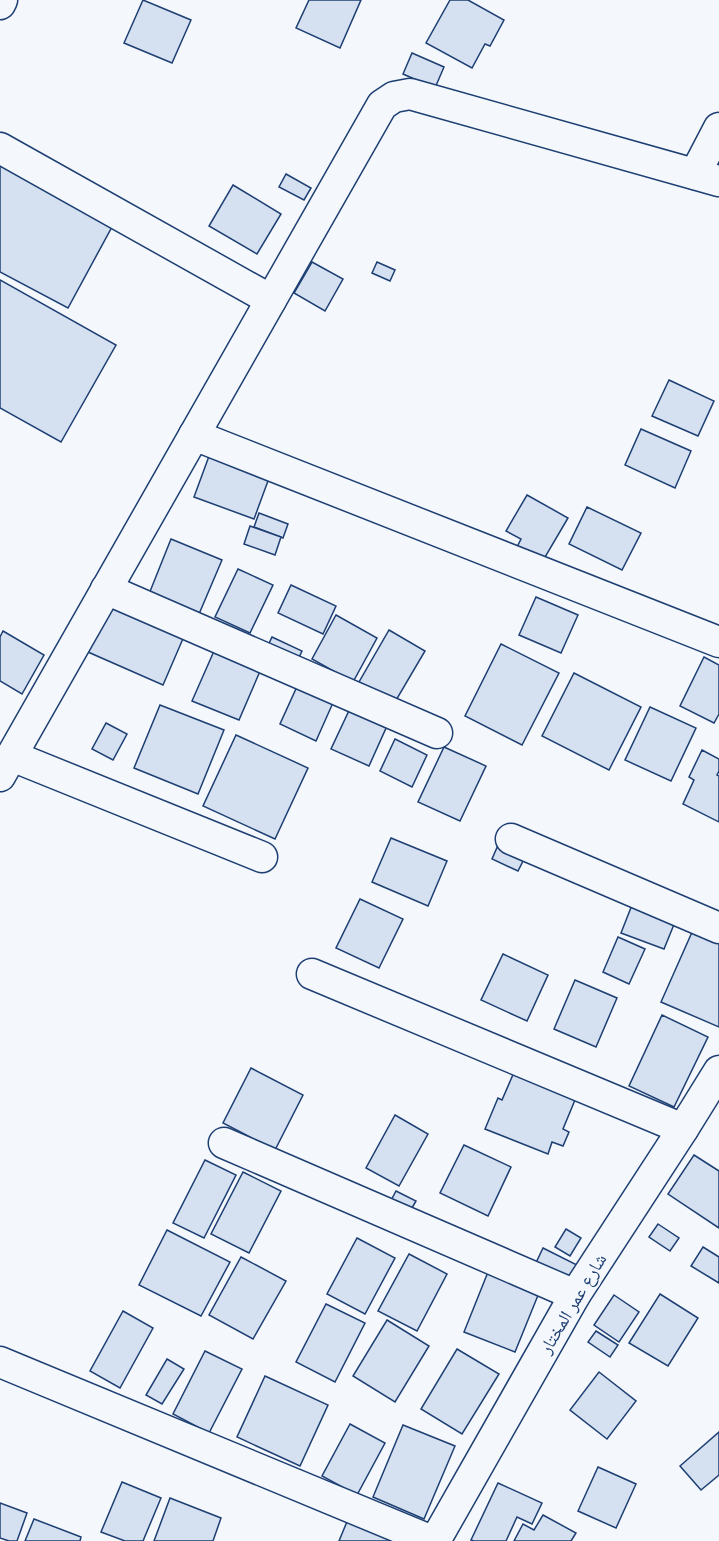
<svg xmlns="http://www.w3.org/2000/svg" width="719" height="1541" viewBox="0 0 719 1541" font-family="Lato,'Noto Naskh Arabic',sans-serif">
<rect width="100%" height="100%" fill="#f4f7fb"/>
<g fill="#d5e0f0" stroke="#1d3f73" stroke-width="1.5">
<path d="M143,0l48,20 -19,43 -48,-20z"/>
<path d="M309,0h52l-21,48 -44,-20z"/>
<path d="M450,0h18l36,20 -14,26 -5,-2 -13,24 -46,-25z"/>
<path d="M412,53l32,14 -9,21 -32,-14z"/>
<path d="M0,163l113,62 -45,83 -68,-36z"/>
<path d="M286,174l25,14 -7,12 -25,-13z"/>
<path d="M233,185l48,29 -24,40 -48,-28z"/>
<path d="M312,262l31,17 -18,32 -31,-18z"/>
<path d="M377,262l18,8 -5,11 -18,-8z"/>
<path d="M0,280l116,65 -55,97 -61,-34z"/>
<path d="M669,380l45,21 -16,35 -46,-20z"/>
<path d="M641,429l50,22 -16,37 -50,-23z"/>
<path d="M212,448l60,22 -18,49 -60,-22z"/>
<path d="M527,495l41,23 -27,46 -25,-15 5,-10 -15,-8z"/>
<path d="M587,507l54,26 -19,37 -53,-26z"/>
<path d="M259,513l29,11 -5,14 -29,-11z"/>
<path d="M250,526l31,11 -6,18 -31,-11z"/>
<path d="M171,539l51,21 -23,54 -50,-20z"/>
<path d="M238,569l35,16 -23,48 -35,-16z"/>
<path d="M291,585l45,21 -13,28 -45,-21z"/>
<path d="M536,597l42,18 -17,38 -42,-18z"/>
<path d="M110,602l75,32 -22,51 -75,-33z"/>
<path d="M336,615l41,23 -24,44 -41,-23z"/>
<path d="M389,630l36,21 -30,51 -36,-20z"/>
<path d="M3,631l41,24 -22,39 -22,-13v-44z"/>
<path d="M272,637l30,14 -8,17 -30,-14z"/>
<path d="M218,642l46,20 -25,58 -47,-19z"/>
<path d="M501,644l58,29 -37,72 -57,-29z"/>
<path d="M704,657l15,8v49l-5,9 -34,-17z"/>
<path d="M574,673l67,34 -32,63 -67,-34z"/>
<path d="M300,680l36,16 -20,45 -36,-17z"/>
<path d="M354,700l37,17 -22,49 -38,-17z"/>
<path d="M160,705l64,25 -26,64 -64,-26z"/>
<path d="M650,707l46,21 -25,53 -46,-21z"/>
<path d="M106,723l21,11 -14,26 -21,-11z"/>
<path d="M236,735l72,33 -33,71 -72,-33z"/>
<path d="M395,739l32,16 -15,32 -32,-16z"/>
<path d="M444,747l42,19 -26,55 -42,-19z"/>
<path d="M702,750l17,9v12l-2,4 2,1v46l-36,-18 11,-24 -5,-3z"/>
<path d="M391,838l56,23 -19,45 -56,-24z"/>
<path d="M499,843l27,12 -8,16 -26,-12z"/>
<path d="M360,899l43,20 -24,49 -43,-20z"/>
<path d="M632,905l43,17 -11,27 -43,-16z"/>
<path d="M693,930l26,11v86l-58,-25z"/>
<path d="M618,937l27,12 -16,35 -26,-12z"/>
<path d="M503,954l45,21 -21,46 -46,-21z"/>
<path d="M575,980l42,18 -21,49 -42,-18z"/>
<path d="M662,1015l46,22 -34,70 -45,-21z"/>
<path d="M518,1063l62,25 -17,41 6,3 -6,14 -11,-4 -4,12 -63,-25 13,-31 4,2z"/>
<path d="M251,1068l52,27 -28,55 -52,-27z"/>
<path d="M395,1115l33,19 -29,52 -33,-18z"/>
<path d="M464,1145l47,22 -23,49 -48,-23z"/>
<path d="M694,1155l25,16v57l-51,-34z"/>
<path d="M205,1160l31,15 -32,63 -31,-15z"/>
<path d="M243,1172l38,19 -32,62 -38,-19z"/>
<path d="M396,1191l20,10 -11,19 -19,-10z"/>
<path d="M658,1224l21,14 -9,13 -21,-14z"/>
<path d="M566,1229l15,9 -11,18 -15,-9z"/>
<path d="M167,1230l63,32 -29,54 -62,-31z"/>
<path d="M357,1238l38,20 -30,56 -38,-20z"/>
<path d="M703,1247l16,10v26l-28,-17z"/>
<path d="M543,1248l34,17 -9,19 -34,-17z"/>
<path d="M409,1254l38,20 -30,57 -39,-20z"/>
<path d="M241,1257l45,24 -33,58 -44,-24z"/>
<path d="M492,1262l51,21 -28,69 -51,-20z"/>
<path d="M660,1294l38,24 -30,48 -39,-23z"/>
<path d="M614,1295l25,17 -20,30 -25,-17z"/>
<path d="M326,1304l39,19 -30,59 -39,-20z"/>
<path d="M123,1311l30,17 -33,60 -30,-17z"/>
<path d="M387,1320l42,26 -34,56 -42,-26z"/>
<path d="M596,1331l22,14 -8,12 -22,-15z"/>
<path d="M457,1349l42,25 -37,60 -41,-25z"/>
<path d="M205,1351l37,18 -33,64 -36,-19z"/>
<path d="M167,1359l17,10 -22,35 -16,-9z"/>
<path d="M599,1372l37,29 -29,38 -37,-29z"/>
<path d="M265,1376l63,29 -28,61 -63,-29z"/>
<path d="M350,1424l35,19 -28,52 -35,-19z"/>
<path d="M403,1425l52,21 -31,73 -51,-22z"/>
<path d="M719,1432v43l-18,15 -21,-24z"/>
<path d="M598,1467l38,17 -20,44 -38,-17z"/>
<path d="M122,1482l39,16 -18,43h-18l-24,-9z"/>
<path d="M498,1483l44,20 -10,21 -15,-7 -11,24h-32l-3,-1z"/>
<path d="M170,1498l51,20 -8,23h-59z"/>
<path d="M0,1503l27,10 -10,28h-8l-9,-3z"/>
<path d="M351,1512l59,29h-71z"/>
<path d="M543,1515l33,18 -5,8h-57l9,-17 11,6z"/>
<path d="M34,1519l47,18 -1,4h-55z"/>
</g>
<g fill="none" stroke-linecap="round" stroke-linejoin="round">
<g stroke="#1d3f73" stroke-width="33">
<g id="minor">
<path d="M0,4l2,-4"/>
<path d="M0,148l271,152"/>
<path d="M695,174l24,-46"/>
<path d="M194,435l525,207"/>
<path d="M106,589l331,144"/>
<path d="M12,756l250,101"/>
<path d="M0,776l382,-671 12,-8 16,-3 309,87"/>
<path d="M511,839l208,89"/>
<path d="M312,974l371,155"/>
<path d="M224,1143l351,152"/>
<path d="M0,1362l432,179"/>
<path d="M435,1541l140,-246 108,-166 36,-58"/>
</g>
</g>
<use href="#minor" stroke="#f4f7fb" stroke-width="30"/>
</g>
<g text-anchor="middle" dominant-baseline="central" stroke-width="4.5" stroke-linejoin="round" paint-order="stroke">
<g font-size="18" fill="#1d3f73" stroke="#f4f7fb">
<text transform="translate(572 1303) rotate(-59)">شارع عمر المختار</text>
</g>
</g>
</svg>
